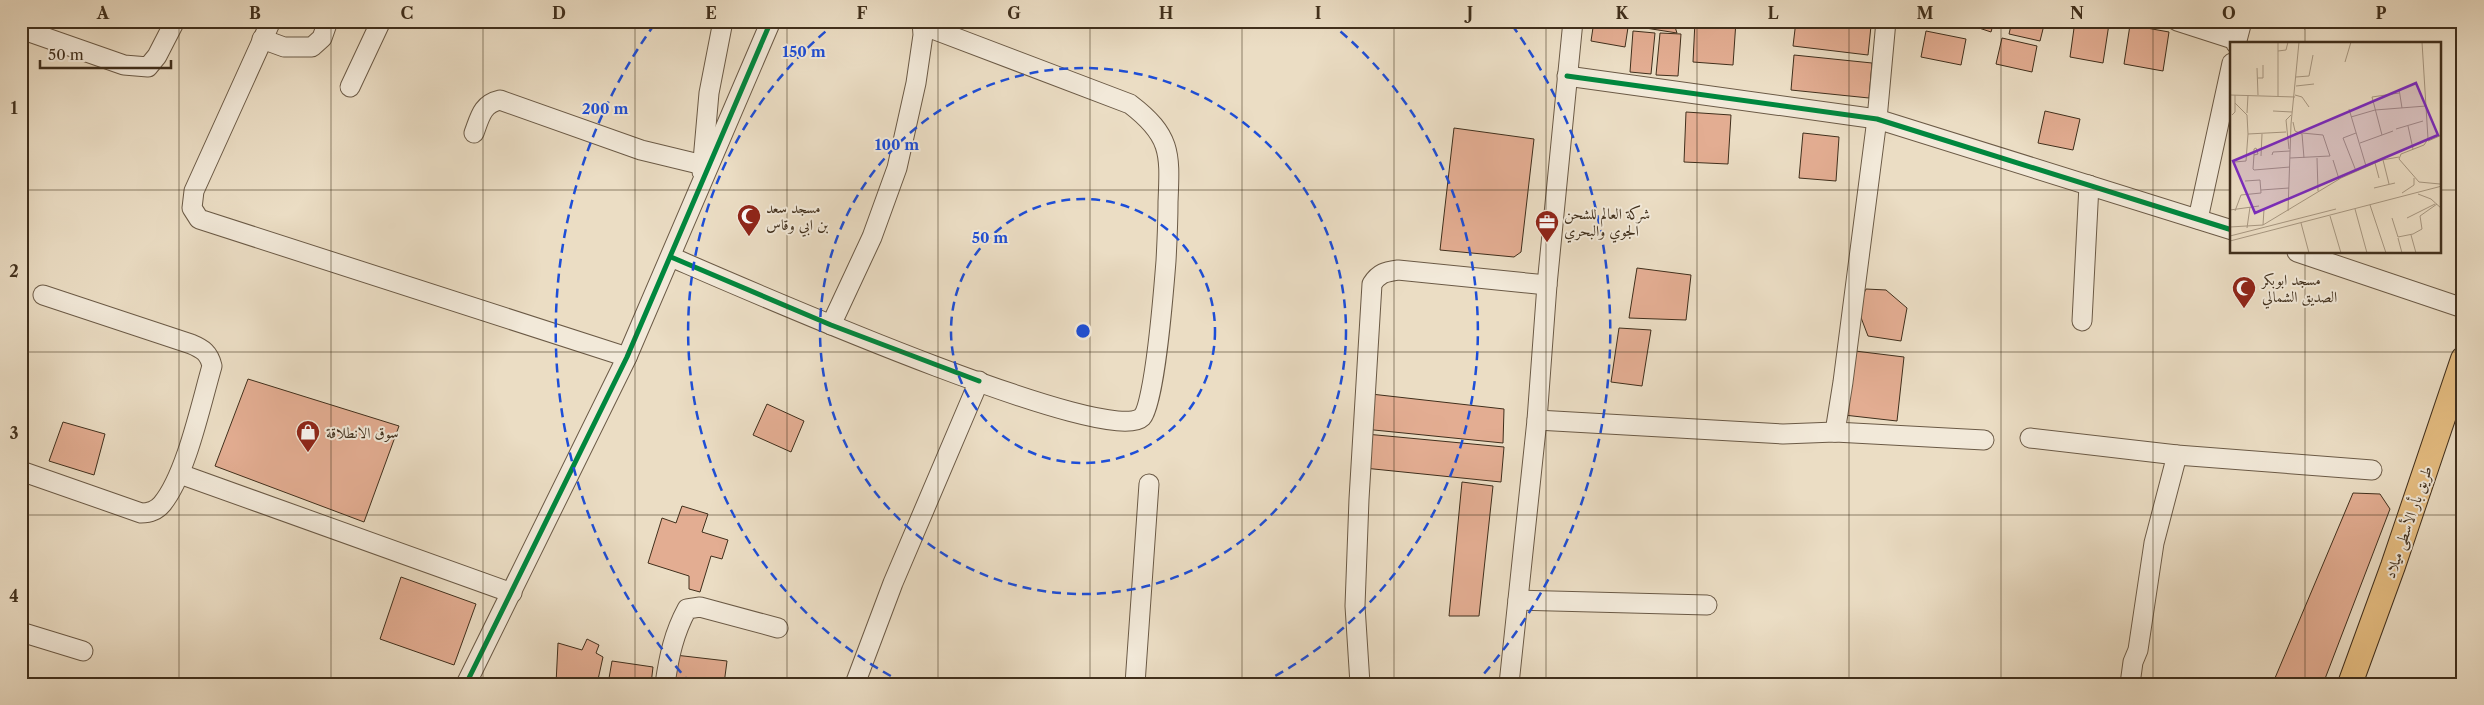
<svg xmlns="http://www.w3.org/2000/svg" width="2484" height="705" viewBox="0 0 2484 705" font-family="'Libre Caslon Text',Amiri,serif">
<rect width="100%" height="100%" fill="#ebddc4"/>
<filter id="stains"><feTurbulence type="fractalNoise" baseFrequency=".004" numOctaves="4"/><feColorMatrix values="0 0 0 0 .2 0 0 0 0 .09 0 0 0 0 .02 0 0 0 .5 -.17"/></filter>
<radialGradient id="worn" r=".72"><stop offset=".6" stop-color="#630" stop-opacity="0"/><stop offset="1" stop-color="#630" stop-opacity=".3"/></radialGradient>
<g fill="#e3ad92" stroke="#402f1c">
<path d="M1594,21h35l-4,26 -34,-6z"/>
<path d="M1633,21h40l4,12 -44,-7z"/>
<path d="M1695,21h41l-3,44 -40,-3z"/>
<path d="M1796,21h37l38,5 -3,29 -75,-9z"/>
<path d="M1958,21h36l-3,11z"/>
<path d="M2012,21h33l-5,20 -31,-7z"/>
<path d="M2075,21l34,3 -6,39 -33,-6z"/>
<path d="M2291,21h17l-3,8z"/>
<path d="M2130,25l39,7 -6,39 -39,-7z"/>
<path d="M1633,31l22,2 -4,41 -21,-2z"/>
<path d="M1926,31l40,8 -5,26 -40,-8z"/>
<path d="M1660,33l21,1 -3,42 -22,-1z"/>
<path d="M2002,38l35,8 -5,26 -36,-8z"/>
<path d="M1794,55l78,8 -3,35 -78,-8z"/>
<path d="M2045,111l35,8 -7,31 -35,-7z"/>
<path d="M1686,112l45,3 -3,49 -44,-2z"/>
<path d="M1454,128l80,11 -13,113 -7,5 -74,-7z"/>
<path d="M1803,133l36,4 -3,44 -37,-3z"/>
<path d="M1637,268l54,7 -5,45 -57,-2z"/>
<path d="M1866,289l20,1 21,18 -6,33 -33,-5 -11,-29z"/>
<path d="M1619,328l32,2 -9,56 -31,-4z"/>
<path d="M1855,351l49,6 -7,64 -53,-6z"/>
<path d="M248,379l151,47 -35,96 -149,-56z"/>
<path d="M1371,394l133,15 -1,34 -139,-14z"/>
<path d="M767,404l37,17 -13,31 -38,-17z"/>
<path d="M63,422l42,12 -11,41 -45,-14z"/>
<path d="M1366,434l138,13 -3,35 -137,-14z"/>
<path d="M1462,482l31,4 -14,130h-30z"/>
<path d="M2353,493l27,1 10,15 -67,175h-59l11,-6z"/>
<path d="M682,506l26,8 -6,18 26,8 -6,19 -11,-3 -11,36 -11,-3v-13l-41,-13 14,-45 14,5z"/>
<path d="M401,577l75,27 -22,61 -74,-26z"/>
<path d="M587,639l12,6 -3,8 7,4 -6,27h-41l2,-41 24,7z"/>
<path d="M675,655l52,6 -3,23h-52z"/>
<path d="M612,661l41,6 -2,17h-43z"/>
</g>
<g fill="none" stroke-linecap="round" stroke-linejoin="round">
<g stroke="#6b5a46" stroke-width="21">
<g id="minor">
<path d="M271,21l-77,170 -2,17 7,11 428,138"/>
<path d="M2177,21l59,19"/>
<path d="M21,29l103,36 24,2 9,-11 18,-35"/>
<path d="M262,39l22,8h28l10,-9 6,-17"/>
<path d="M2236,44l6,-23"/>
<path d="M1567,76l310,43 355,111"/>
<path d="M350,87l31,-66"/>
<path d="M474,133c6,-16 8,-29 26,-33l141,50 62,15"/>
<path d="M702,172l7,-79 14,-72"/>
<path d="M2198,219l34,-156"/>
<path d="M2297,252l166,56"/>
<path d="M671,257c56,24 438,193 471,160 13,-13 22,-131 24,-156 1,-19 2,-39 2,-59 2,-48 4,-66 -38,-98l-208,-79"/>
<path d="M2082,321l7,-136"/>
<path d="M831,325l41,-88 25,-69 19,-85 7,-48 -1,-14"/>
<path d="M1537,420l246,14 52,-2 149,8"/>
<path d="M1835,432l8,-50 34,-263 9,-98"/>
<path d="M2030,438l147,17 195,15"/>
<path d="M21,471l120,42c8,0 16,-3 21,-9 24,-29 39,-100 50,-138 -3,-13 -9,-17 -21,-22l-148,-49"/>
<path d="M180,474l332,119"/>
<path d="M1518,600l189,5"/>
<path d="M21,632l62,19"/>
<path d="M466,684l161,-327 144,-336"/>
<path d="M665,684c4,-28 9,-51 22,-75l13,-2 78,21"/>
<path d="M855,684l38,-101 86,-202"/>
<path d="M1135,684l14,-200"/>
<path d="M1360,684l-5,-78 4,-107 13,-215c7,-11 13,-12 26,-14l149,15"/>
<path d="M1509,684l28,-264 10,-135 26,-264"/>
<path d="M2130,684l3,-22 5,-12 16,-107 23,-88"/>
</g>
</g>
<g stroke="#402f1c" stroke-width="26">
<path id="major" d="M2350,684l43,-118 70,-207"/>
</g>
<use href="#minor" stroke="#f2e9d9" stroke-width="19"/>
<use href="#major" stroke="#e6be82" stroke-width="24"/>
<g stroke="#f2e9d9" stroke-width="8">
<g id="cycleway">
<path d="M1567,76l310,43 355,111"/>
<path d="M671,257l160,68 148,56"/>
<path d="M466,684l161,-327 144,-336"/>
</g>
</g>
<use href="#cycleway" stroke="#00873e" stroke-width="5"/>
</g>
<path fill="none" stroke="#402f1c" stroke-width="1" stroke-opacity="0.55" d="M179,21v663M331,21v663M483,21v663M635,21v663M787,21v663M938,21v663M1090,21v663M1242,21v663M1394,21v663M1546,21v663M1697,21v663M1849,21v663M2001,21v663M2153,21v663M2305,21v23M21,190h2211M2440,190h23M2305,252v432M21,352h2442M21,515h2442"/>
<g fill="none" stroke="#1d4ed8" stroke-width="2.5" stroke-dasharray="9 6">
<circle cx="1083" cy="331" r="132"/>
<circle cx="1083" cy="331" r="263"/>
<path d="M904 683A395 395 0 0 1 837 22M1329 22A395 395 0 0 1 1262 683"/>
<path d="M691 684A527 527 0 0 1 654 25M1512 25A527 527 0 0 1 1475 684"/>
</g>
<defs>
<g id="mosque-pin" transform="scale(1.25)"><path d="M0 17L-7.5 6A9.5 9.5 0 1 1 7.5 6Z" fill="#8f2418" stroke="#f2e9d9"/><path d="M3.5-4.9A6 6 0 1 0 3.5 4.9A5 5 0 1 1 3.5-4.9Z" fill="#fff"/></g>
<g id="office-pin" transform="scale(1.25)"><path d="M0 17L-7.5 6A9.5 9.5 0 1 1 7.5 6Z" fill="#8f2418" stroke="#f2e9d9"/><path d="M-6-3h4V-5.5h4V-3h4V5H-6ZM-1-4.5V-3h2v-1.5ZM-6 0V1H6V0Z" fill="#fff"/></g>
<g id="shop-pin" transform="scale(1.25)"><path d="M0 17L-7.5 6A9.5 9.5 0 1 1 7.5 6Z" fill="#8f2418" stroke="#f2e9d9"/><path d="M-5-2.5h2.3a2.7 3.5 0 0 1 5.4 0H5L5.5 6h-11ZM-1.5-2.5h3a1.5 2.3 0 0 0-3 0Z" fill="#fff"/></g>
</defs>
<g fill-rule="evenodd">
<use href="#mosque-pin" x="749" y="216"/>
<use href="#office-pin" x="1547" y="222"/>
<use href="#mosque-pin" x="2244" y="288"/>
<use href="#shop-pin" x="308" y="432"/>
</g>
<g text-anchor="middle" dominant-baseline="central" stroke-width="4" stroke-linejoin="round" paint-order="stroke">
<g font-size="15" fill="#402f1c" stroke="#f2e9d9" text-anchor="start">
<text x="766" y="207">مسجد سعد<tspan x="766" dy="17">بن ابي وقاس</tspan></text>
<text x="1564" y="213">شركة العالم للشحن<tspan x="1564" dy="17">الجوي والبحري</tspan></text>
<text x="2262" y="279">مسجد ابوبكر<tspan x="2262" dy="17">الصديق الشمالي</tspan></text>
<text x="326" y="432">سوق الانطلاقة</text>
</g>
<g font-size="15" fill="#402f1c" stroke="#f2e9d9">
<text transform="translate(2408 522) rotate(-71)">طريق بأر الأسطى ميلاد</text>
</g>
</g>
<g transform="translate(2230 42)">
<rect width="211" height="211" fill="#ebddc4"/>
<path fill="none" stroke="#a79781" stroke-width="1" d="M192,0l6,97 -4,6 -23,9 -2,5 20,23 21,2M48,9l8,-1 2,-8M115,20l6,-20M27,26l1,27M66,35l13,-1 4,-21M28,36h5v-13M66,44l18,-2M169,47l3,19M0,53l65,2M65,53l7,2 7,10M48,54v-54M119,67l17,57M43,69l19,1M17,71l1,-18M2,73l3,-3v-17M121,75l24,-7 51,-4M63,80l2,9 7,3 2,24M178,84l5,23M166,87l27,-8M18,92l38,-2M152,93l-10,-38 27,-4M198,99l14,-6M130,101l33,-12M59,107l-3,-29 5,-5M24,113l4,-1 -2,-6 -2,1v6l-1,14 1,1 36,-3M42,113l1,-3 17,-1M31,114l1,-22M60,116l40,-2 -7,-21 -21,-2M87,116l1,33M103,118l6,19M153,118l6,24M5,120l11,-1 2,-27 -1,-19 -12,-12M145,121l4,15M126,129l-13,-33 13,-5M144,146l21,-5M31,148l28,-2M172,151l12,-8v-7M188,152l13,5 11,10M140,163l16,48M125,167l12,44M0,168l29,-4M5,169l6,-16 20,-2 -1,-13 -15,1M58,169l3,-87 8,-82M100,174l11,37M162,176l6,19 15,-3 9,-5 -2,-13 17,-12M177,176l28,-14M71,181l8,30M33,183l1,-16M0,185l33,-2 78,-47 41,-18 17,-3M17,186l3,-21M181,193l5,18M0,194l106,-27M168,196l4,15M0,199l212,-55"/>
<path fill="#7b2cbf" fill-opacity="0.15" stroke="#7b2cbf" stroke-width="2.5" d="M186,41l22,52 -183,78 -22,-52z"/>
<rect width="211" height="211" fill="none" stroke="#402f1c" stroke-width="2.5"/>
</g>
<circle cx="1083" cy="331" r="8" fill="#1d4ed8" stroke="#f2e9d9" stroke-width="2.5"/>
<g font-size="15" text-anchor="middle" font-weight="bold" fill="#1d4ed8" stroke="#f2e9d9" stroke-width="4" stroke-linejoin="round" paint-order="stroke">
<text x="804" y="57">150 m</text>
<text x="605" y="114">200 m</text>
<text x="897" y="150">100 m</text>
<text x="990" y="243">50 m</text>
</g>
<rect width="2484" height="705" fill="none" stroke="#ebddc4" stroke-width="55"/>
<path d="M40 60v8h131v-8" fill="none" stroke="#402f1c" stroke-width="2.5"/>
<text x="48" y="60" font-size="15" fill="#402f1c" stroke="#f2e9d9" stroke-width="4" paint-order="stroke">50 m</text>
<rect x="28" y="28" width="2428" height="650" fill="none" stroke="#402f1c" stroke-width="2"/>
<g font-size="16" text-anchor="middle" font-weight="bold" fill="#402f1c">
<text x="103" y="19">A</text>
<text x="255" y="19">B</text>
<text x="407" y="19">C</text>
<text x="559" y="19">D</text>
<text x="711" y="19">E</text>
<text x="862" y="19">F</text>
<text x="1014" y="19">G</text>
<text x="1166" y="19">H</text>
<text x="1318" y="19">I</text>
<text x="1470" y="19">J</text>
<text x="1622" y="19">K</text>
<text x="1773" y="19">L</text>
<text x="1925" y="19">M</text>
<text x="2077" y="19">N</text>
<text x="2229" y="19">O</text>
<text x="2381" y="19">P</text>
<text x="14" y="114">1</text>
<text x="14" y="277">2</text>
<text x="14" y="439">3</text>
<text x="14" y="602">4</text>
</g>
<rect width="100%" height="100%" filter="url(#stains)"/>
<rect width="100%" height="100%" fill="url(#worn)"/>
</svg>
